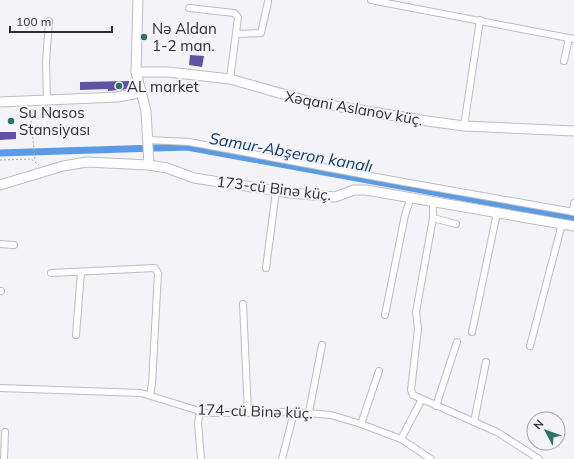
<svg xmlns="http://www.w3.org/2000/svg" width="574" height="459" viewBox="0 0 574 459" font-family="Mulish,sans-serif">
<rect width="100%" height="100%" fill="#f3f3f8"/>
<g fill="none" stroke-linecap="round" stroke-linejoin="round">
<path stroke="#5b9ae4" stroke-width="7" d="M0,153l187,-6 387,71"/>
</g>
<g fill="#6250a2">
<path d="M190,55l14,1 -2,11 -13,-2z"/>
<path d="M129,81v8l-21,2v-2l-28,1v-8z"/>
<path d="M0,132h16v7l-16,1z"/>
</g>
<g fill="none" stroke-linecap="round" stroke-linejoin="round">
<g stroke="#bcbcc1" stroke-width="8">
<g id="street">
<path d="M371,0l203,39"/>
<path d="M189,8l45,5 4,4 -8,62"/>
<path d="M237,34l24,-1 7,-31"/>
<path d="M564,61l5,-23"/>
<path d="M47,100l-1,-38 3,-41"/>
<path d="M464,126l16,-106"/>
<path d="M148,140l41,2 209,39 176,31"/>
<path d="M433,201v17l-17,94 2,17 -7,61 2,5 9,4 75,33 42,27"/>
<path d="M573,212l1,-9"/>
<path d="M433,218l23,6"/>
<path d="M0,244l14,1"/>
<path d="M266,268l10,-77"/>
<path d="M51,273l104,-5 3,5 -6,111 -2,11"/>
<path d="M0,291h1"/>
<path d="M243,304l5,109"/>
<path d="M385,315l20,-100 6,-18"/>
<path d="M472,332l25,-119"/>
<path d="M76,335l5,-63"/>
<path d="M530,346l32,-122"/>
<path d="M0,388l141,5 65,20 88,-1 37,3 30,9 40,15 30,20"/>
<path d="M436,406l21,-64"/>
<path d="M200,412l-2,11 3,36"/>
<path d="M309,412l13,-67"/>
<path d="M474,422l12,-60"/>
<path d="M361,424l18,-53"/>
<path d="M401,439l21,-40"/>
<path d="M4,459l1,-27"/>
<path d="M282,459l12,-47"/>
</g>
</g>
<g stroke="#bcbcc1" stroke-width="11">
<g id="secondary">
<path d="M138,0l-2,72 10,39 3,54"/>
<path d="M136,72h32l62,7 81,23 116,19 37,5 110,5"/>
<path d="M0,102l117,-5 17,-3 6,-3"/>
<path d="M0,185l63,-19 24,-4 62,3 18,3 27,10 97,15 44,4 19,-7h12l208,36"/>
</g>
</g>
<g stroke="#a7a7ab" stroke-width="1" stroke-dasharray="2 2" stroke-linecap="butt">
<path d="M30,109l5,51"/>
<path d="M0,160l31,-1 8,6"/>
</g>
<use href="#street" stroke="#fff" stroke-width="6"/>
<use href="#secondary" stroke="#fff" stroke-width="9"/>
</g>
<g fill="#2d7369" stroke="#f3f3f8" stroke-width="1.5">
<circle cx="144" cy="37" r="4"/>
<circle cx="119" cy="86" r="4"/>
<circle cx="11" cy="121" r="4"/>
</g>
<g text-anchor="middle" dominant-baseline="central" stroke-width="4" stroke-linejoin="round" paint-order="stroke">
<g font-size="15" fill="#2e2e30" stroke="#f3f3f8" text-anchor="start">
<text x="152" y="28">Nə Aldan<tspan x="152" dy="17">1-2 man.</tspan></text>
<text x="127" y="86">AL market</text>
<text x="19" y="112">Su Nasos<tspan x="19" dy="17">Stansiyası</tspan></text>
</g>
<g font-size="15" fill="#2e2e30" stroke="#f3f3f8">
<text transform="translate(354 108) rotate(10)">Xəqani Aslanov küç.</text>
<text transform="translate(274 188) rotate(7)">173-cü Binə küç.</text>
<text transform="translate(255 411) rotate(2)">174-cü Binə küç.</text>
</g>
<g font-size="16" font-style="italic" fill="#0d3a69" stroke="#f3f3f8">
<text transform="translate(291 152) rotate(10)">Samur-Abşeron kanalı</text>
</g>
</g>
<g transform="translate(546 431) rotate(311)"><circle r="19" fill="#f3f3f8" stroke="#a4a4a8"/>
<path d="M0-3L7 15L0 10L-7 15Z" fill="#2d7369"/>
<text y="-6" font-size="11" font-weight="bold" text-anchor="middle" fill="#2e2e30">N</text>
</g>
<path d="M10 26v6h102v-6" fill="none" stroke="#2e2e30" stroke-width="2"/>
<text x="16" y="26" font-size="12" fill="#2e2e30" stroke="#f3f3f8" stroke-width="3" paint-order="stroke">100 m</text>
</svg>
